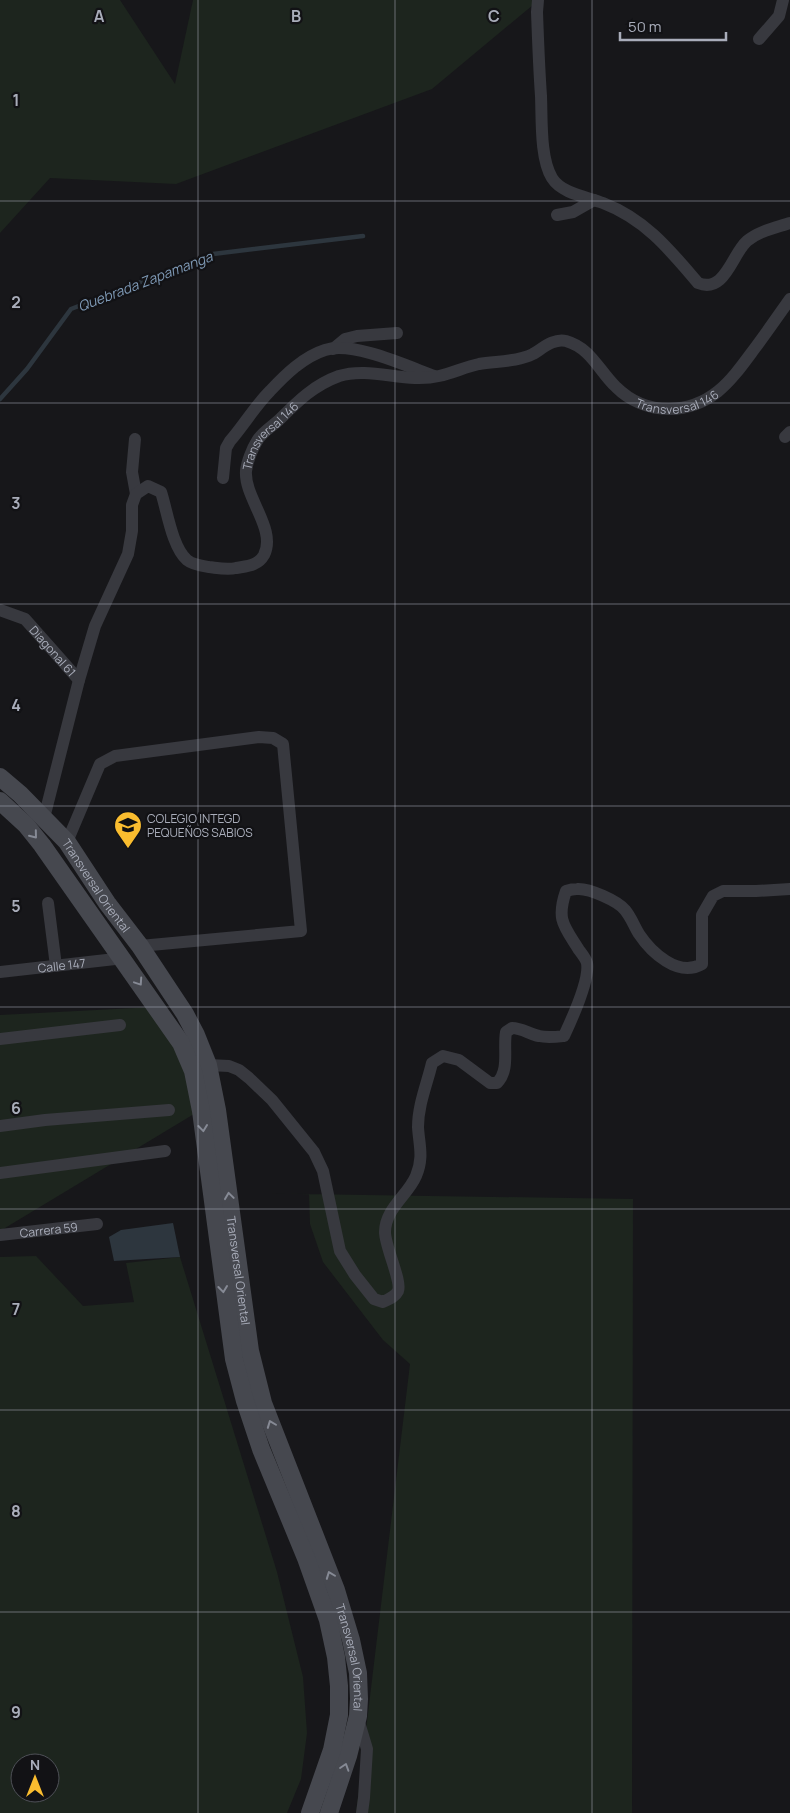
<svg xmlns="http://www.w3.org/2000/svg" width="790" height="1813" viewBox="0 0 790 1813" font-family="Manrope,sans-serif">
<rect width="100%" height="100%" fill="#17171a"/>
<g fill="#1d251e" fill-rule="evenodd">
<path d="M0,0h120l55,84 18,-84h346l-107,89 -256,95 -126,-6 -50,55z"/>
<path d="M154,1007l36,65 9,39 -199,120v-216z"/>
<path d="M238,1193l395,6 -1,614h-276l54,-449 -27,-24 -60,-78 -13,-38 -1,-30z"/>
<path d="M36,1256l47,50 51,-4 -8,-39 54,-6 97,315 26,105 4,56 -6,46 -14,34h-287v-556zM20,1763h30v30h-30z"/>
</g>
<path fill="#2d363e" d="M173,1223l7,34 -66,4 -5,-24 12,-7z"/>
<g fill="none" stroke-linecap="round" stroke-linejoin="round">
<path stroke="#2d363e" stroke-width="4.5" d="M0,399l27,-30 44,-60 142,-55 150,-18"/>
<g stroke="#38393f" stroke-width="12">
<path d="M538,0l-1,12c1,28 2,56 4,84 1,24 -1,62 11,82 10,16 36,19 51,25 42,16 67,47 95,80 27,11 34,-29 49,-42 12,-10 28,-13 43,-18"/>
<path d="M759,39l20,-23 4,-16"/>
<path d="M557,215l16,-3 21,-12"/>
<path d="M333,349l12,-10 12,-3 40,-3"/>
<path d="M785,437l5,-5"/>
<path d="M135,439l-3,33 4,22"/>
<path d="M223,478l3,-30 4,-7c14,-16 25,-35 40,-50 15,-16 33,-34 55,-41 28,-9 82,16 109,26"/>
<path id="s1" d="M0,610l25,9 54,61"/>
<path id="s2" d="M44,818l35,-138 16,-54 33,-72 4,-23v-26l4,-11 12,-8 13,6c6,18 11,55 26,68 6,5 15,6 22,7 9,1 18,3 27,1 11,-2 22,-2 28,-13 13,-26 -20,-57 -18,-84 1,-9 6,-22 11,-30 5,-9 16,-15 23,-22 18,-18 34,-34 59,-43 32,-10 67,8 100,0 14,-3 26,-9 40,-12 17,-3 38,-2 54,-10 10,-6 21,-16 33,-13 25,7 33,30 50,46 14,14 33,22 53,22 44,-1 63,-30 86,-61 12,-16 23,-32 35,-49"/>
<path d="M67,842l33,-78 15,-8 144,-19 14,1 10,6 18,187 -161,15"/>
<path d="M48,903l8,63"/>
<path id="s3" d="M0,972l124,-14"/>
<path d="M0,1039l120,-14"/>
<path d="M208,1065l21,1 10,4 10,8 23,22 42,52 9,19 17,80 15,24 19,24 9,3c6,-3 12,-5 15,-11 4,-10 -13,-44 -13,-59 0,-23 23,-37 31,-56 8,-19 3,-31 2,-49 0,-22 9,-43 14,-64l11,-7 16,4 31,23h7c13,-13 6,-34 9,-51l6,-4c10,0 17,6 27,8 8,2 16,1 25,0 7,-15 26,-56 23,-73 -1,-4 -5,-9 -8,-13 -15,-24 -23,-30 -13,-59 3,-1 8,-2 11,-2 12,-1 41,12 48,21 6,7 9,16 14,24 12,18 39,44 63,30v-49l11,-19 10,-5h33l34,-2"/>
<path d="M0,1126l45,-6 124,-10"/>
<path d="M0,1173l165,-22"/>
<path id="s4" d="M0,1235l97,-11"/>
<path d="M358,1719l9,30 -3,49 -2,15"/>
</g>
<g stroke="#46484f" stroke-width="18">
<path id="s5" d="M0,777l20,17 47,48 40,61 33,43 45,68 11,21 12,30 9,45 33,241 13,52 73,187 15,50 7,33 1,26 -1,17 -10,40 -19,57"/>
<path d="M0,801l26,24 16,20 139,198 12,28 8,40 33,248 11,42 16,48 45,109 22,62 8,37 3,29v29l-7,35 -22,63"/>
</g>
</g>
<defs><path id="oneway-chevron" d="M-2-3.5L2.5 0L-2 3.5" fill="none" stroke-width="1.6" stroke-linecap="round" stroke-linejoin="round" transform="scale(1.25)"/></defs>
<g stroke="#868a95">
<use href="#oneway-chevron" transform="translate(34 835) rotate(51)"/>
<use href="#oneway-chevron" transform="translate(139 982) rotate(56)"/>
<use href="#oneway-chevron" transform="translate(203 1128) rotate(83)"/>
<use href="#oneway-chevron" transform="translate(229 1196) rotate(-98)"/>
<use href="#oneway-chevron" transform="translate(223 1289) rotate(83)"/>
<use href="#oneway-chevron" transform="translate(271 1424) rotate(-111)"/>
<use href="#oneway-chevron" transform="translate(330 1575) rotate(-111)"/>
<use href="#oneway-chevron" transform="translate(345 1767) rotate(-72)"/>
</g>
<path fill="none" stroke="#a9adba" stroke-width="1" stroke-opacity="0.55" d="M198,0v1813M395,0v1813M592,0v1813M0,201h790M0,403h790M0,604h790M0,806h790M0,1007h790M0,1209h790M0,1410h790M0,1612h790"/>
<defs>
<g id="school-pin" transform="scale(1.4375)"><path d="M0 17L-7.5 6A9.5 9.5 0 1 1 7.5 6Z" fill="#fabd2f" stroke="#121215"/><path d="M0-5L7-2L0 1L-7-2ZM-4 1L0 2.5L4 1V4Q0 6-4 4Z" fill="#111"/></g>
</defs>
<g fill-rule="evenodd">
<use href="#school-pin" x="128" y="825"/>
</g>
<g text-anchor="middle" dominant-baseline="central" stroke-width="4.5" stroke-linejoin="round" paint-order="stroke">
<g font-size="12" fill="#a9adba" stroke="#121215">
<text stroke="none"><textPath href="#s2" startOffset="1121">Transversal 146</textPath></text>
<text stroke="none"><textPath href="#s2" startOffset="656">Transversal 146</textPath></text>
<text stroke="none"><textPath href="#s1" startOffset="69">Diagonal 61</textPath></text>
<text stroke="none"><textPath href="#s5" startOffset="146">Transversal Oriental</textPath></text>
<text stroke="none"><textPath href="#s3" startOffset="62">Calle 147</textPath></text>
<text stroke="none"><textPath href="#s4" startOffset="49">Carrera 59</textPath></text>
<text stroke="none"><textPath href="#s5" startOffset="566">Transversal Oriental</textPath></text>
<text stroke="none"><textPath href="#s5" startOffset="971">Transversal Oriental</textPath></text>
</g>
<g font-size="12" fill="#a9adba" stroke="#121215" text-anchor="start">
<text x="147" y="818">COLEGIO INTEGD<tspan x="147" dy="14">PEQUEÑOS SABIOS</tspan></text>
</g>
<g font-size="14" font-style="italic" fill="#7f9ab6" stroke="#121215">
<text transform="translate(145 281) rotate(-21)">Quebrada Zapamanga</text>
</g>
</g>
<g font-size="16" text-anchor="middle" font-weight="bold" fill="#a9adba" stroke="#121215" stroke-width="4.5" stroke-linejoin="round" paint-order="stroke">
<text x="99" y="22">A</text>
<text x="296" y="22">B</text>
<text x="494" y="22">C</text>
<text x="16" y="106">1</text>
<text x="16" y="308">2</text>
<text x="16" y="509">3</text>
<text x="16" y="711">4</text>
<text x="16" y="912">5</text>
<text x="16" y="1114">6</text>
<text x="16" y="1315">7</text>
<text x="16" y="1517">8</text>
<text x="16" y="1718">9</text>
</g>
<g transform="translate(35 1778)"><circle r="24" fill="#121215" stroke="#4e5057"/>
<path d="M0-4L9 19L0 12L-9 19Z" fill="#fabd2f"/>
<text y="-8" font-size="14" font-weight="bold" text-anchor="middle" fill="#a9adba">N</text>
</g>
<path d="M620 32v8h106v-8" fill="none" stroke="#a9adba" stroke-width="2.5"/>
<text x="628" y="32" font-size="15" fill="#a9adba" stroke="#121215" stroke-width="4" paint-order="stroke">50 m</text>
</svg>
